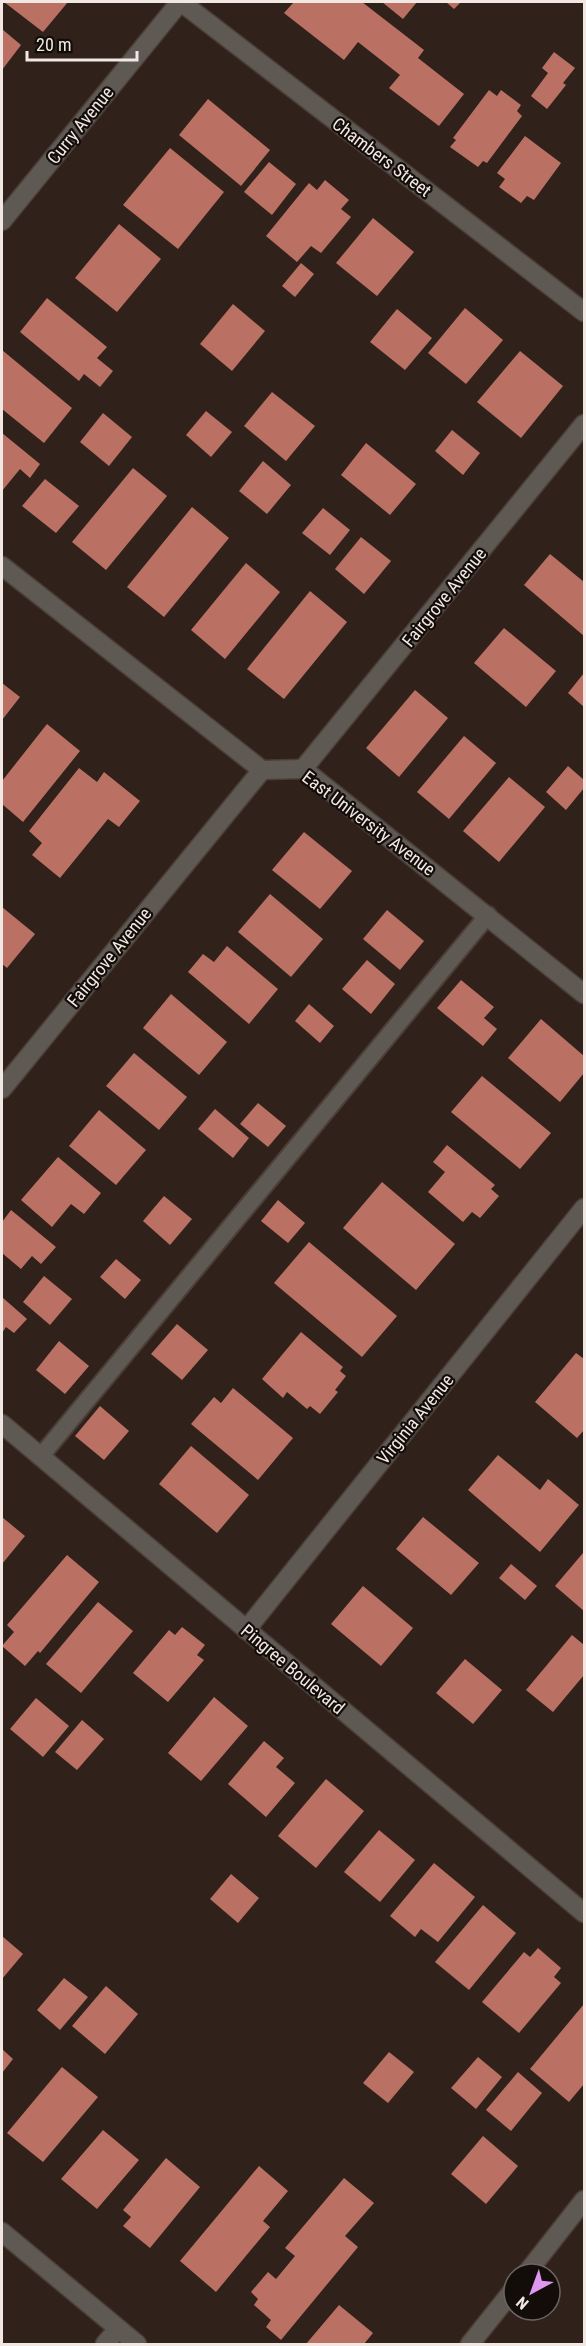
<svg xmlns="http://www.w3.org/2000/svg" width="586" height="2346" viewBox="0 0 586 2346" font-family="'Roboto Condensed',sans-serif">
<rect width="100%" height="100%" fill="#30221a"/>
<g fill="#ba7164">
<path d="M4,2h64l-25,30z"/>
<path d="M294,2h68l62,48 -6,8 46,36 -25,32 -50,-38 11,-13 -42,-33 -14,18 -60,-47z"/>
<path d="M382,2h35l-14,17z"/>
<path d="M446,2h15l-7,7z"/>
<path d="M2,29l19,16 -19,25z"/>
<path d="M554,52l21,16 -12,15 3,2 -19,24 -16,-13 17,-23 -6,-5z"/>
<path d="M489,90l8,6 4,-6 20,15 -4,6 5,5 -35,47 -4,-2 -5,6 -28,-20 6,-7 -3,-2z"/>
<path d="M208,99l62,51 -29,36 -62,-51z"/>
<path d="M525,136l36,27 -27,37 -7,-4 -6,7 -22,-16 6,-8 -8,-6z"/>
<path d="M170,148l54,44 -46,57 -55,-44z"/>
<path d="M269,162l27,22 -24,31 -28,-23z"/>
<path d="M325,180l24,20 -8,9 10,8 -30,36 -10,-7 -14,16 -31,-26 43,-53 8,7z"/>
<path d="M373,218l41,34 -37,44 -41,-33z"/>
<path d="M119,224l42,35 -44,53 -42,-34z"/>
<path d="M301,263l13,11 -19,23 -13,-11z"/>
<path d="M47,298l60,49 -10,11 16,13 -13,16 -16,-13 -5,7 -59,-49z"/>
<path d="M233,304l32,27 -33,40 -32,-27z"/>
<path d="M465,308l38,32 -37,44 -38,-31z"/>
<path d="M397,309l35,29 -27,32 -35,-28z"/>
<path d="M2,350l70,58 -28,35 -42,-34z"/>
<path d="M520,351l43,35 -42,52 -44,-36z"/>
<path d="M272,392l43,34 -29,35 -42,-35z"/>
<path d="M206,411l26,21 -21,25 -25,-22z"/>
<path d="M103,413l29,24 -23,29 -29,-24z"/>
<path d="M452,430l28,23 -17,22 -28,-24z"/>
<path d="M2,433l38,31 -10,14 -10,-9 -18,22z"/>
<path d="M366,443l50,41 -26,31 -49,-40z"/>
<path d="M263,461l28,24 -24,29 -28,-23z"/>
<path d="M133,468l34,28 -61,74 -34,-28z"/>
<path d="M45,479l34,27 -23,27 -34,-27z"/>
<path d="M192,507l37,31 -65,79 -37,-30z"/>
<path d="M323,508l27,22 -20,25 -28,-22z"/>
<path d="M361,537l30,24 -27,33 -29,-25z"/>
<path d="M550,554l34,28v54l-60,-51z"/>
<path d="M246,563l34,29 -55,67 -34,-29z"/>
<path d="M310,591l37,31 -63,77 -37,-30z"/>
<path d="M504,628l52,43 -30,36 -52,-44z"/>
<path d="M584,673v34l-16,-14z"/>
<path d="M2,683l18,14 -18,23z"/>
<path d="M415,690l33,28 -49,59 -33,-29z"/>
<path d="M47,724l33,27 -57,71 -21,-18v-23z"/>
<path d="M464,736l32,27 -47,56 -32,-27z"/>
<path d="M568,766l16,14v8l-18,22 -20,-18z"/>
<path d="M79,768l18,14 7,-10 36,29 -21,26 -11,-8 -48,59 -28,-23 10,-12 -13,-12z"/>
<path d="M509,777l36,30 -46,55 -36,-31z"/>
<path d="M304,832l48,39 -32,38 -48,-39z"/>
<path d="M270,894l53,45 -32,38 -53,-45z"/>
<path d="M2,907l33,27 -28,34 -5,-4z"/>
<path d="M387,910l37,31 -24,29 -37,-31z"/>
<path d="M227,946l51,43 -29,35 -61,-52 15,-18 11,8z"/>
<path d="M367,960l28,24 -24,30 -29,-25z"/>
<path d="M461,980l33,27 -10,11 13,11 -14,17 -46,-38z"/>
<path d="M171,994l56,48 -28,33 -56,-47z"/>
<path d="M309,1004l25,22 -14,17 -25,-22z"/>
<path d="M541,1019l43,37v17l-24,29 -52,-44z"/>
<path d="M134,1053l53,44 -28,33 -53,-44z"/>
<path d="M482,1076l69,57 -31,36 -69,-57z"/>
<path d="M258,1103l28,23 -18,21 -28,-23z"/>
<path d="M215,1109l34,29 -16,20 -35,-29z"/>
<path d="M99,1110l47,40 -30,35 -47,-39z"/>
<path d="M447,1145l48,40 -4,4 8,7 -19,22 -8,-6 -9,10 -35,-30 17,-20 -12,-10z"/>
<path d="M58,1157l43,36 -17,21 -13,-10 -19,23 -31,-27z"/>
<path d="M382,1182l73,62 -39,46 -73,-62z"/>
<path d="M164,1196l28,23 -22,26 -27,-24z"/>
<path d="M278,1200l27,23 -17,20 -27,-22z"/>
<path d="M11,1210l45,37 -15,17 -9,-8 -11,13 -19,-16v-31z"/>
<path d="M309,1242l88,74 -35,41 -88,-74z"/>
<path d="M116,1259l25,21 -16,19 -25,-22z"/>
<path d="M44,1276l28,23 -22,26 -27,-23z"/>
<path d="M2,1297l25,22 -13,14 -8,-6 -4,6z"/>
<path d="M177,1324l31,26 -26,30 -31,-26z"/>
<path d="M301,1332l42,35 -3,4 6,5 -11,14 3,2 -18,22 -10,-8 -3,3 -20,-17 -4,6 -21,-19z"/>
<path d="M59,1341l30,25 -24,28 -29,-24z"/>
<path d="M576,1353l8,6v71l-7,8 -42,-36z"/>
<path d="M233,1388l60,50 -35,42 -67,-56 23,-27 7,6z"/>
<path d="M100,1406l29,25 -25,29 -29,-24z"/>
<path d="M191,1446l58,49 -32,38 -58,-49z"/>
<path d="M498,1455l42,35 8,-11 31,26 -39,47 -72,-62z"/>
<path d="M2,1517l23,19 -23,28z"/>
<path d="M423,1517l56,46 -28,32 -55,-46z"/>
<path d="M583,1553l1,2v56l-29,-25z"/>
<path d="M67,1555l32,27 -59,71 -2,-2 -13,15 -23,-20 12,-14 -7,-7z"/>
<path d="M511,1564l26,22 -12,14 -26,-22z"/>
<path d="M363,1586l50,42 -32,38 -50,-42z"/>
<path d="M98,1602l35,29 -52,62 -35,-29z"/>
<path d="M182,1627l23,18 -8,10 7,5 -36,42 -35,-29 36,-43 6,5z"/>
<path d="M572,1635l12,10v30l-31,37 -27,-22z"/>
<path d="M465,1659l37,31 -29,34 -37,-31z"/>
<path d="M214,1697l34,29 -47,55 -33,-28z"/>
<path d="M36,1698l33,28 -26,31 -33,-28z"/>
<path d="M82,1720l22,19 -27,31 -22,-18z"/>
<path d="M264,1741l20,17 -8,9 19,16 -29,34 -38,-33z"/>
<path d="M326,1779l38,32 -48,57 -38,-32z"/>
<path d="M379,1830l36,30 -35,42 -36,-30z"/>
<path d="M434,1863l41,34 -37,45 -17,-13 -6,8 -25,-21z"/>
<path d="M231,1874l28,24 -21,25 -28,-24z"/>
<path d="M483,1905l33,28 -47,57 -34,-28z"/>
<path d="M2,1936l21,18 -21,25z"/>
<path d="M538,1948l23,20 -7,9 7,6 -42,50 -37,-31 42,-50 6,5z"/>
<path d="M64,1978l24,19 -28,33 -23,-20z"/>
<path d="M106,1986l32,28 -33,40 -33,-28z"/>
<path d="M584,2004v80l-15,18 -39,-33z"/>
<path d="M2,2049l11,10 -11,14z"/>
<path d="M389,2052l25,20 -26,31 -25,-20z"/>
<path d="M478,2057l24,20 -26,32 -25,-21z"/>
<path d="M62,2067l36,30 -55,65 -36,-29z"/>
<path d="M518,2072l24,21 -31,38 -25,-21z"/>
<path d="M103,2130l36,30 -42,49 -36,-30z"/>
<path d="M483,2136l35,30 -32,38 -35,-30z"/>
<path d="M166,2158l34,29 -50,61 -27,-22 8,-9 -8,-7z"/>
<path d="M259,2166l29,25 -25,30 7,6 -54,65 -36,-31z"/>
<path d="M344,2178l30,25 -29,33 13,11 -77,93 -15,-13 5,-7 -17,-15 4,-6 -7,-7 17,-20 8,7 19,-23 -10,-8z"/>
<path d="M339,2305l34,28 -9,11h-58z"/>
</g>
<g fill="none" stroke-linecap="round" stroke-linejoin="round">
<g stroke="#4b3e36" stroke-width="20">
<path id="lane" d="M41,1456l447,-541"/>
</g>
<g stroke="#4b3e36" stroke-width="21">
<g id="street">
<path d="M181,2l403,310"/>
<path d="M2,221l178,-219"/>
<path d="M2,566l260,204 41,-1 281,225"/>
<path d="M303,769l281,-345"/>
<path d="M2,1089l260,-319"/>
<path d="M2,1424l582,489"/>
<path d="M246,1630l338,-422"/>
<path d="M2,2232l135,112"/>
<path d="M526,2274l58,-74"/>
<path d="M105,2344l13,-15"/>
<path d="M470,2344l44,-55"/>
</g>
</g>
<use href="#lane" stroke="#5f5954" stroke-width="16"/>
<use href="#street" stroke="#5f5954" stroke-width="18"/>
</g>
<g text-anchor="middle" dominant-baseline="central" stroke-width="4.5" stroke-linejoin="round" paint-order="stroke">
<g font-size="18" fill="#f2e8e3" stroke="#130d0a">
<text transform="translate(80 125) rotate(-51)">Curry Avenue</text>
<text transform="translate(382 157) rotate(37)">Chambers Street</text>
<text transform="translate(444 597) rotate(-51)">Fairgrove Avenue</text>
<text transform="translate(369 823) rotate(37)">East University Avenue</text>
<text transform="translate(109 957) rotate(-51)">Fairgrove Avenue</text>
<text transform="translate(415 1419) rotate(-51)">Virginia Avenue</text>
<text transform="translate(293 1669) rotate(40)">Pingree Boulevard</text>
</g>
</g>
<rect width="586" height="2346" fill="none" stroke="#f2e8e3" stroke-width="6"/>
<g transform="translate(532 2292) rotate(221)"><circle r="28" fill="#130d0a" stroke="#6c6561" stroke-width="1.5"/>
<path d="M0-4.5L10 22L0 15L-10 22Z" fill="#de98f2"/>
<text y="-9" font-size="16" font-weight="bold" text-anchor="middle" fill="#f2e8e3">N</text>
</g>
<path d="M27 51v9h110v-9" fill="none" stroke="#f2e8e3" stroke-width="3"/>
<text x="36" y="51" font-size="18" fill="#f2e8e3" stroke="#130d0a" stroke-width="4.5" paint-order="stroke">20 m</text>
</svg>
